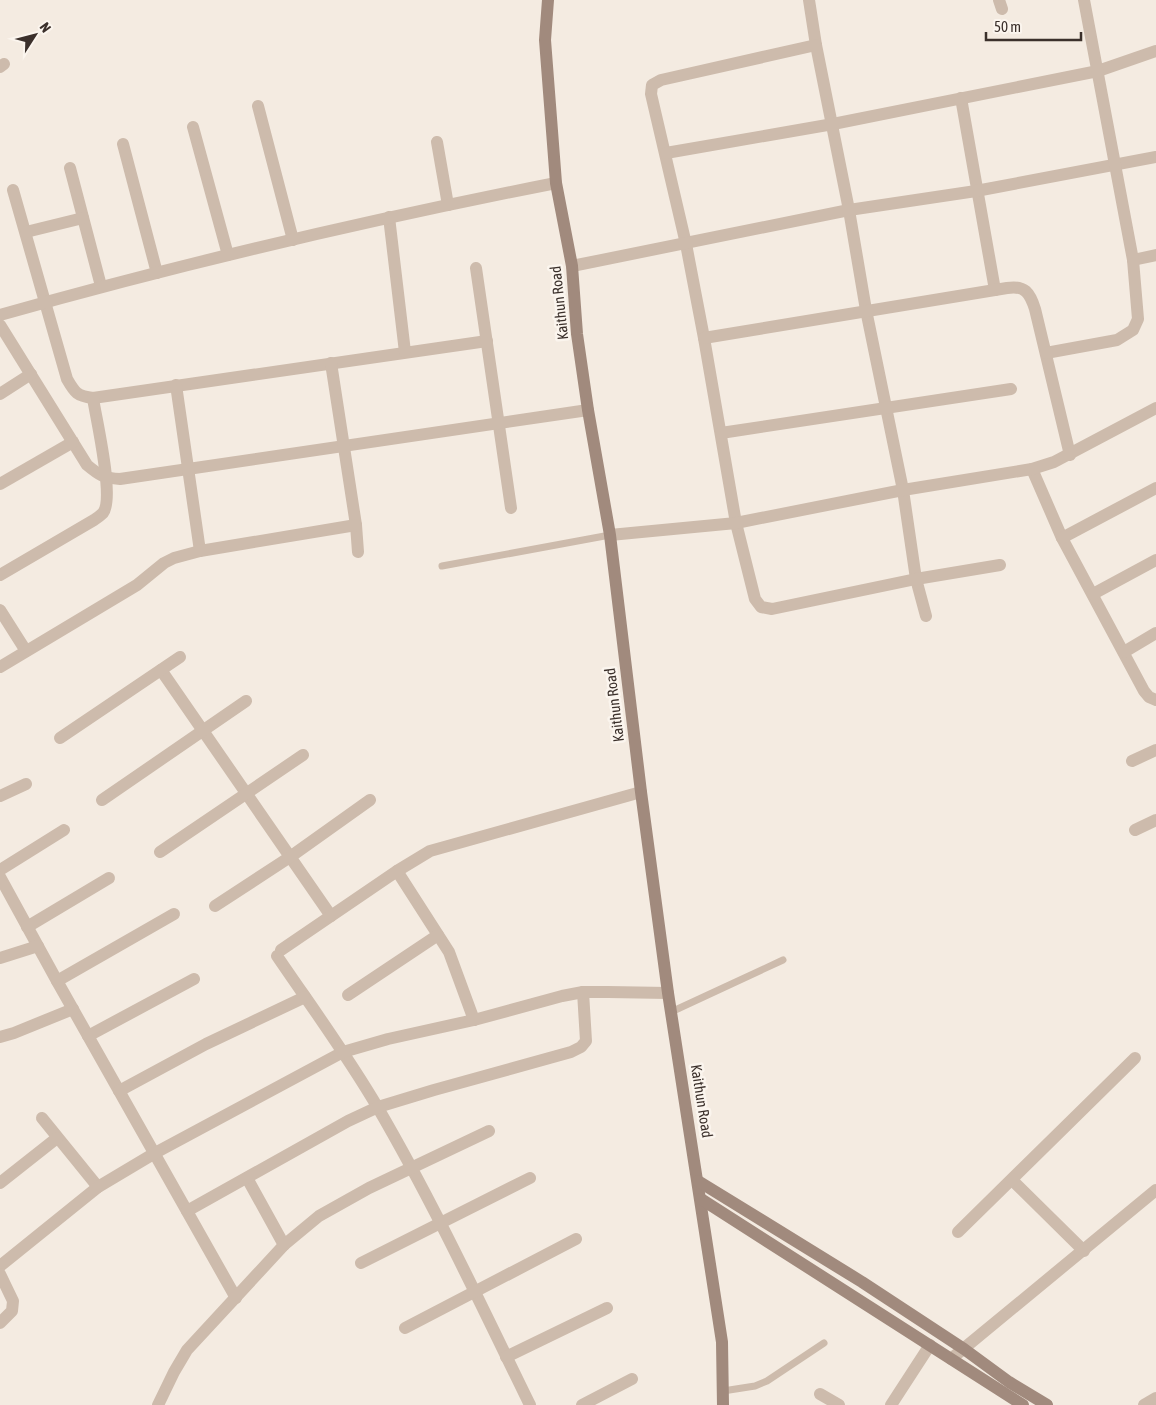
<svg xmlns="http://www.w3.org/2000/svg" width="1156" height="1405" viewBox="0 0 1156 1405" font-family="'Asap Condensed',sans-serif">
<rect width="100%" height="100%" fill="#f4ebe1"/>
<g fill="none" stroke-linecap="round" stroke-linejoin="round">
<g stroke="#cdbbac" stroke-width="7">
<path d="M442,566l168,-31"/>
<path d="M671,1012l112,-52"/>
<path d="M723,1391l32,-5 12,-5 57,-38"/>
</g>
<g stroke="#cdbbac" stroke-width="12">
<path d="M809,0l7,45 33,165 17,100 37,180 13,89 10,37"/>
<path d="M999,0l3,9"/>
<path d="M816,45l-155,35 -9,5 -1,9 35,150 18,94 32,185 19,76 6,8 11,2 144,-30 84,-14"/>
<path d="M0,67l4,-3"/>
<path d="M961,98l34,192"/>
<path d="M258,106l35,134"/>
<path d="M193,127l35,128"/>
<path d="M437,142l11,63"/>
<path d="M123,144l34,129"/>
<path d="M666,153l167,-29 265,-53 58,-20"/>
<path d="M70,168l31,118"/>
<path d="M13,190l54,189c8,14 10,17 26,19l394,-57"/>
<path d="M389,217l16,135"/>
<path d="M26,232l57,-14"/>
<path d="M1133,260l23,-5"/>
<path d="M572,266l277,-56 127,-19 180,-34"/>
<path d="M476,268l35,240"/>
<path d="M0,315c183,-52 369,-95 556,-132"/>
<path d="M0,325l87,140c12,10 16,13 33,14l468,-69"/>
<path d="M704,338l303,-50c18,-3 23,5 28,21l35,146"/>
<path d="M1046,353l71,-13 16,-10 5,-11 -5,-59 -49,-260"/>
<path d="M331,363l25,162 2,27"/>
<path d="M176,385l24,166"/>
<path d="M0,394l31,-20"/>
<path d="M721,433l290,-44"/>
<path d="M1032,469l30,69 82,153 5,6 7,3"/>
<path d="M0,484l73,-42"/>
<path d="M610,535l126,-12 167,-33 129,-21 22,-7 102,-54"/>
<path d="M1062,538l94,-50"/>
<path d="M0,575l94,-55c3,-2 7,-5 9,-7 12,-15 -7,-94 -10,-115"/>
<path d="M1093,594l63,-34"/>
<path d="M0,610l26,41"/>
<path d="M1124,652l32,-19"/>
<path d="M0,667l137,-82 27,-22 10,-5 26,-7 156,-26"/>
<path d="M161,670l170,246"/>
<path d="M60,738l120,-81"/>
<path d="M1132,761l24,-11"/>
<path d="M0,796l26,-12"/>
<path d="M102,800l144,-99"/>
<path d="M1135,830l21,-10"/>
<path d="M160,852l143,-97"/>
<path d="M0,870l64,-40"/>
<path d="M397,871l52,81 25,68"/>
<path d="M0,877l57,104 179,317"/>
<path d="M215,906l75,-49 80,-57"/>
<path d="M27,927l82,-49"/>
<path d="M281,950l116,-79 33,-20 211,-59"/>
<path d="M277,956c34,50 70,99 101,152 56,96 103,197 152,297"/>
<path d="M0,958l38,-12"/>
<path d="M57,981l117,-67"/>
<path d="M348,995l90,-60"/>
<path d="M88,1036l106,-57"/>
<path d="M0,1037l14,-4 59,-24"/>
<path d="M119,1091l87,-47 99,-47"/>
<path d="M42,1118l56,69"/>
<path d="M247,1178l37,67"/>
<path d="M1012,1180l72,71"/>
<path d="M0,1183l57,-45"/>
<path d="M187,1211l161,-90 30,-14 56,-17 137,-38 10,-5 5,-6 -3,-49"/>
<path d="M958,1232l177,-174"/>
<path d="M361,1263l169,-85"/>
<path d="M0,1266l98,-79 57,-34 188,-101 45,-13 86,-19 88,-24 21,-4h25l60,1"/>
<path d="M0,1274l13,27 -1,10 -12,12"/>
<path d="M405,1328l171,-89"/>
<path d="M506,1357l101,-49"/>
<path d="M951,1359l205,-169"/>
<path d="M820,1394l19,11"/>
<path d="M158,1405l16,-33 13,-22 97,-105 35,-29 50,-28 120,-57"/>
<path d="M582,1405l50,-26"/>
<path d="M891,1405l39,-60"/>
<path d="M1144,1405l12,-7"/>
</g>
<g stroke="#a18a7d" stroke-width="12">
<path d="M548,0l-3,40 11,143 16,83 5,68 11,76 22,125 31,257 27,201 54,349 1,63"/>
<path d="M698,1181l164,101 102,67 45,33 38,23"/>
<path d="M701,1199l322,206"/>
</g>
</g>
<g text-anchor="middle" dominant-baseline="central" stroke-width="5" stroke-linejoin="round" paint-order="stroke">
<g font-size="15" fill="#3b302b" stroke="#fbf5ee">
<text transform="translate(559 303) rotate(-96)">Kaithun Road</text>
<text transform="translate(614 705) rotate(-97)">Kaithun Road</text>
<text transform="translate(702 1101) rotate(81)">Kaithun Road</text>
</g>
</g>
<g transform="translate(35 35) rotate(54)" stroke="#fbf5ee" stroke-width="4" paint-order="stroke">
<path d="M0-4L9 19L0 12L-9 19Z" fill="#3b302b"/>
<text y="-8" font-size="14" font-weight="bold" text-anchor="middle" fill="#3b302b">N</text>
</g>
<path d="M986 32v8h95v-8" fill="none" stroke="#3b302b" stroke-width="2.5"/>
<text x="994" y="32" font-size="15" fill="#3b302b" stroke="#fbf5ee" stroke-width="4" paint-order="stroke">50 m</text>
</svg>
